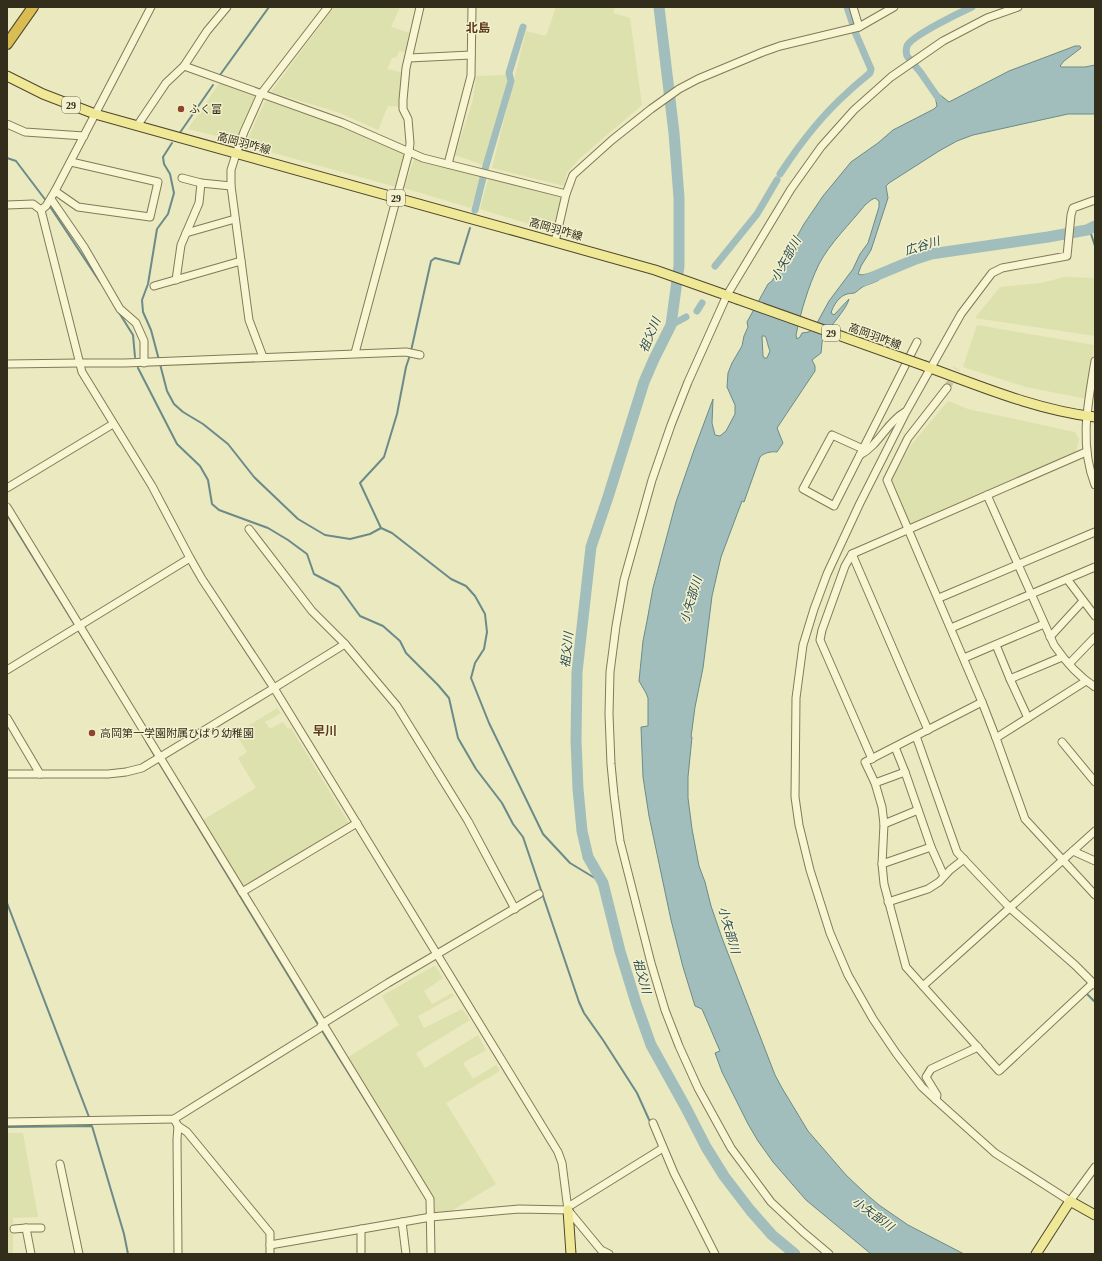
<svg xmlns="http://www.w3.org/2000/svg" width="1102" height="1261" viewBox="0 0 1102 1261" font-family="'Times New Roman','Noto Sans JP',serif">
<rect width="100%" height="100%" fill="#ebe9bf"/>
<g fill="#dde1ad">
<path d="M334,7h66l-9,20 19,6 -4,19 -7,-1 -3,7h-4l-5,11 17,4 -3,34 -13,-1 -10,24 -38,-17 -69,-21z"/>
<path d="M556,7h59l-2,6 17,5 12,87 -63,54 -12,14 -3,13 -72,-18 34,-137 20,5z"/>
<path d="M506,75l3,5 -26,85 -28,-10 18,-55 3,-24z"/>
<path d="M220,82l33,11 2,4 -18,44 -49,-12z"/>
<path d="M266,99l75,26 66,28 -11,34 -151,-42z"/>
<path d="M415,157l66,17 -10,34 -67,-20z"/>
<path d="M489,176l71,21 1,3 -9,31 -72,-22z"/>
<path d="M1065,277l30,1v58l-120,-18 25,-31 41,-4z"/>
<path d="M977,325l117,20 -7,54 -61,-12 -63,-20z"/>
<path d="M948,401l20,8 107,23 4,7 -4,16 -167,70 -19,-41 22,-39z"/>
<path d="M277,708l4,5 -16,9 5,7 13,-7 5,7 3,-1 59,97 -107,65 -42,-69 55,-33 -18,-30 9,-6 -8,-13 3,-4 -2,-4z"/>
<path d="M434,966l2,1 7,11 -19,13 8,13 20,-11 2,3 -36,20 6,12 38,-19 8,11 -54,33 9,15 53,-33 8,15 -23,13 10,16 23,-14 4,6 -54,32 50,81 -48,29 -13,2v-13l-88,-144 52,-33 -17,-29z"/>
<path d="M7,1133h16l15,84 -25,1v36h-6z"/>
</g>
<path fill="#a2bebc" stroke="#6a8b8a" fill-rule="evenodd" d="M1075,46h5l1,2 -17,13 -4,5 1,1h24l10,-2v49h-27l-95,21 -16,6 -18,10 -50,32 -3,3 2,12 -17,52 -10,16 -3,8 4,1 13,-3 4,8c-5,3 -14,5 -18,8 -2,1 -3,3 -5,4 -2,2 -6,1 -9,2 -8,2 -14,12 -16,19l3,2 15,-16c-2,10 -20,28 -25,38 -3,5 -2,11 -3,16l-9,7 3,6v5l-38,57 6,15 -6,9c-6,-1 -13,1 -17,5l-16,45 -2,-1 -21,56 -9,39 -9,72 -8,39 -4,30h1l-4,40v21l4,31 7,37 6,16 6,24 11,32 53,137 7,13 26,43 38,44 19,18 14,12 29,20 56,29h-93l-6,-5 -59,-49 -33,-38 -15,-21 -10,-17 -26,-52 -7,-19 5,-2 -18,-42 -7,-3 -12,-39 -12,-47 -22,-104 -6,-39 -2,-50 7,-1v-28l-2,-5 -7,-12 4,-40 4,-20 6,-33 23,-86 18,-52 19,-51 -1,24 3,12 5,1 6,-5 9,-17v-9l-8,-18 1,-14 4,-10 10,-17 2,-10 4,-9 -1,-5 21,-38 4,-3 32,-57 19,-28 28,-34 27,-19 15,-13 41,-21 3,-3 -2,-10 4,-2 10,8 60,-31zM875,198l4,3v6l-11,36 -8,11 -7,15 -24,32 -12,22 -8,9 -7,1 -2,4 -3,2 -1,-4c5,-24 12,-48 23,-71 11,-21 31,-40 46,-59l6,-5zM762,336h3c2,3 3,11 5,15l-3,7h-3l-1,-2z"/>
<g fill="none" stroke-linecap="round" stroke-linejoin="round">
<g stroke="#6a8b8a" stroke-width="2">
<path d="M220,75l49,-68"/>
<path d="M179,134l34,-49"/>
<path d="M7,158l9,3 31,41"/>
<path d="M49,205l51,77"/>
<path d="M1087,230l4,4 4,12"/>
<path d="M118,311l15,24 2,22"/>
<path d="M411,351l20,-90 4,-3 24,6 11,-36"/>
<path d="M410,355l-4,12 -9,47 -13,43 -24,26 21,45 11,5 59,46 15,7 9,10 10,18 2,18 -3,17 -9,14 -4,15 18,45 54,111 27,29 33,20"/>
<path d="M159,360l-8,-30 -8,-18 -1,-12 6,-16 9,-55 11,-15 6,-21 -4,-19 -6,-10 -1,-7 9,-14"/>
<path d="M160,364l7,27 7,13 9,8 20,12 25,20 26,33 44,42 27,16 25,4 20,-5 11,-6"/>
<path d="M138,368l39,76 23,22 8,14 4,24 7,6 49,18 20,12 19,14 7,20 25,13 21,29 23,10 17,15 6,12 32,32 11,13 9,40 18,31 26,34 11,21 10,13 56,165 5,11 19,27 34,53 14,31"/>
<path d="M7,515l100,162"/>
<path d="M146,741l10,17"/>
<path d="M158,761l161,265"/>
<path d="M7,903l82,214"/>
<path d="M1086,993l9,9"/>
<path d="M321,1029l71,114"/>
<path d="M7,1127l85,-1 32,108 4,20"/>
</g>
<g stroke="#a2bebc" stroke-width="7">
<path d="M847,7l6,18"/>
<path d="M941,102l-20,-29 -14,-17c-1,-3 -1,-7 0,-10 4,-10 54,-34 65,-39"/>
<path d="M485,169l26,-88 -2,-8 14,-46"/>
<path d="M780,174c19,-29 41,-58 67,-81 7,-7 16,-14 23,-20l1,-4 -16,-37"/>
<path d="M475,210l8,-32"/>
<path d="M715,266l42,-52 20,-34"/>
<path d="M697,311l5,-8"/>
<path d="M671,325l15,-8"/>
</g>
<g stroke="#a2bebc" stroke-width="11">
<path d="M659,7l15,126 5,65v68l-8,59 -17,34 -10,23 -36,115 -17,50 -14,125 -1,68 2,49 4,42 6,26 15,26 17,68 16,52 15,42 35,63 20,39 18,29 26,34 22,25 23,19"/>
<path d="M863,281l53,-22 15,-5 117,-17 39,-7 8,-4"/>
</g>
<path stroke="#c6c39e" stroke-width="7" stroke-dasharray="7 3.5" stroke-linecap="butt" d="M947,388l10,-19"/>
<g stroke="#837958" stroke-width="9">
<g id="minor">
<path d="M853,7l6,20"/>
<path d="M409,58l62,-3"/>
<path d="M184,66l159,57 80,35 143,36"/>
<path d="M7,124l18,8 59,4"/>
<path d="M137,126l29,-43 18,-17 23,-35 20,-24"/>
<path d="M448,164l23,-88 1,-69"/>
<path d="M182,178l19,5 30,3"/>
<path d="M55,191l23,16 72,10 8,-35 -87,-20"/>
<path d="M51,199l33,48 36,62 16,14 8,18v22"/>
<path d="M1095,200l-22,8 -2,7 -4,41 -65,12 -10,5 -31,41 -55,98 -46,91 -33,71 -13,35 -11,36 -7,53 -1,99 4,28 11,45 20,63 18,42 25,44 23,34 26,34 14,13 59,53 75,48 25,-34"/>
<path d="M7,205l26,-1 8,6 41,162 70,114 38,72 12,21 72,109 284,464 4,11 6,47 33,40 8,4"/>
<path d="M41,210l5,-4 9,-15 96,-184"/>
<path d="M186,233l49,-14"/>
<path d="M555,242l11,-48 7,-19 39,-35 39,-31 28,-20 19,-10 65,-27 17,-6 79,-19 35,-20"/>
<path d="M176,280l5,-35 18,-42 2,-20"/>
<path d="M154,286l87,-25"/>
<path d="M355,353l54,-201 1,-9 -2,-24 -5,-10v-9l3,-32 14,-61"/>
<path d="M263,357l-14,-37 -18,-134v-16l5,-16 8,-22 17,-38 67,-87"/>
<path d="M1095,361c-7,42 -16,83 0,124"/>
<path d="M7,364l72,-1h46l281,-11 14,3"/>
<path d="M947,388l-39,50 -21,42 95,222 14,36 29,81 70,76"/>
<path d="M863,449l-31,-14 -29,54 31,17 83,-164"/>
<path d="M860,455c20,-11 26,-32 45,-43"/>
<path d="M7,488l106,-64"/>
<path d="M987,495l67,150c11,16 24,31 41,42"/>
<path d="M7,507l423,692 1,55"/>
<path d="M249,529l63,82 33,33 52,62 71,115 47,88"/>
<path d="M852,554l76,176"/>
<path d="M1067,579l28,37"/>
<path d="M939,598l156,-66"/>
<path d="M951,628l144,-61"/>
<path d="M1050,637l33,-36"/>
<path d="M996,645l14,34 18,39"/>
<path d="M964,658l80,-34"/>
<path d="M1069,664l26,-27"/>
<path d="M7,670l183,-112"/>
<path d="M1010,679l52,-22"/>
<path d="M982,702l-117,60 10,21 7,24 2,17 -2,40 2,20 22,83 93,104 94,-88"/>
<path d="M7,718l33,56"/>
<path d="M916,736l41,116 53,56 65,57 20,20"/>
<path d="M996,738l90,-57"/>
<path d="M1062,742l33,40"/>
<path d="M872,759l-52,-119 2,-10 23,-64 7,-12 234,-102"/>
<path d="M905,772l26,75 13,29"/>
<path d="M7,774h101l18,-2 16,-4 132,-80 71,-44"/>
<path d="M875,783l30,-11 -10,-25"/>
<path d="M884,824l34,-14"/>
<path d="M1073,851l22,10"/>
<path d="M882,864l49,-17"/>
<path d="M242,892l115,-69"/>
<path d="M888,902l40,-13 11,-7 11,-12 14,-11"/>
<path d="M923,986l172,-155"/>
<path d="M936,1100l1,-5 -11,-18 5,-8 47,-22"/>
<path d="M174,1119l4,7 9,6 83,101v21"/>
<path d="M7,1122l167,-3 146,-91 2,-4 66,-41 151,-89"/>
<path d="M653,1123l21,50 41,81"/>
<path d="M178,1126l-1,13 1,115"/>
<path d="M60,1164l19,90"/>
<path d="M568,1207l95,-59"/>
<path d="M402,1222l4,32"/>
<path d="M14,1229l12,-1"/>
<path d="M361,1229v25"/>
<path d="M270,1245l161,-28 88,-8 49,1"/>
<path d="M31,1254l-5,-26h15"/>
<path d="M829,1254l-26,-22 -32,-30 -40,-54 -33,-60 -19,-42 -14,-36 -14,-47 -31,-122 -6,-46 -3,-31 -2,-50 1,-42 6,-46 8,-46 28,-100 19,-55 17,-43 39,-87 64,-106 30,-42 33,-37 37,-33 52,-36 44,-23 31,-11"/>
</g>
</g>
<g stroke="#51462d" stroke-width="11">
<g id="major">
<path d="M7,76l36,18 52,20 460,128 100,28 82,29"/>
<path d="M925,366c55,20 111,44 170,51"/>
<path d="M568,1210l3,44"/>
<path d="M1036,1254l34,-53 25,14"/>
</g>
</g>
<g stroke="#51462d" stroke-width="12">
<path id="highway" d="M7,44l26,-37"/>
</g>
<use href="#minor" stroke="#f7f5d2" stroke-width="7"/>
<use href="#major" stroke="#eee897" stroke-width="9"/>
<use href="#highway" stroke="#d9bd52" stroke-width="10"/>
<g stroke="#51462d" stroke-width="11" stroke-linecap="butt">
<path id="major-bridge" d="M737,299l188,67"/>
</g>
<use href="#major-bridge" stroke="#eee897" stroke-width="9"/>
</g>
<g fill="#90422b" stroke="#f3f1ce" stroke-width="1.5">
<circle cx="181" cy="109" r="4"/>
<circle cx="92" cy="733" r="4"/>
</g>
<g text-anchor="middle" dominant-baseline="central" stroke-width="3" stroke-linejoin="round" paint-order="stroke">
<g fill="#f3f1ce" stroke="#6d6851" stroke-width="1">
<rect x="62" y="97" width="18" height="16" rx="3"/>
<rect x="387" y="190" width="18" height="16" rx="3"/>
<rect x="822" y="325" width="18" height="16" rx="3"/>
</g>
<g font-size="10" font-weight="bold" fill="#332d1c">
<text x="71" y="105">29</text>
<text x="396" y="198">29</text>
<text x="831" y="333">29</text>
</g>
<g font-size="11" fill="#332d1c" stroke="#f3f1ce" text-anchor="start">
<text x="189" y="109">ふく富</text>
<text x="100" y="733">高岡第一学園附属ひばり幼稚園</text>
</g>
<g font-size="11" fill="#332d1c" stroke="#f3f1ce">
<text transform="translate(244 143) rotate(15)">高岡羽咋線</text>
<text transform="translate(556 229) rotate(16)">高岡羽咋線</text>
<text transform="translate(875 336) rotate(20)">高岡羽咋線</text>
</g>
<g font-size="12" font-weight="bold" fill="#5e3a1d" stroke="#f3f1ce">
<text x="478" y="28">北島</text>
<text x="325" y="731">早川</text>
</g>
<g font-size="12" font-style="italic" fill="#2c4c53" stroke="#f3f1ce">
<text transform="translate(922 246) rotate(-17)">広谷川</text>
<text transform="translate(786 259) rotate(-61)">小矢部川</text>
<text transform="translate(650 335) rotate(-67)">祖父川</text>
<text transform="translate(691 600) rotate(-73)">小矢部川</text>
<text transform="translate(567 650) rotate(-84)">祖父川</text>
<text transform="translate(729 930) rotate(74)">小矢部川</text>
<text transform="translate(642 976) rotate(75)">祖父川</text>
<text transform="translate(873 1214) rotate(36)">小矢部川</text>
</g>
</g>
<rect width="1102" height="1261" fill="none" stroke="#332d1c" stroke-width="16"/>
</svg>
